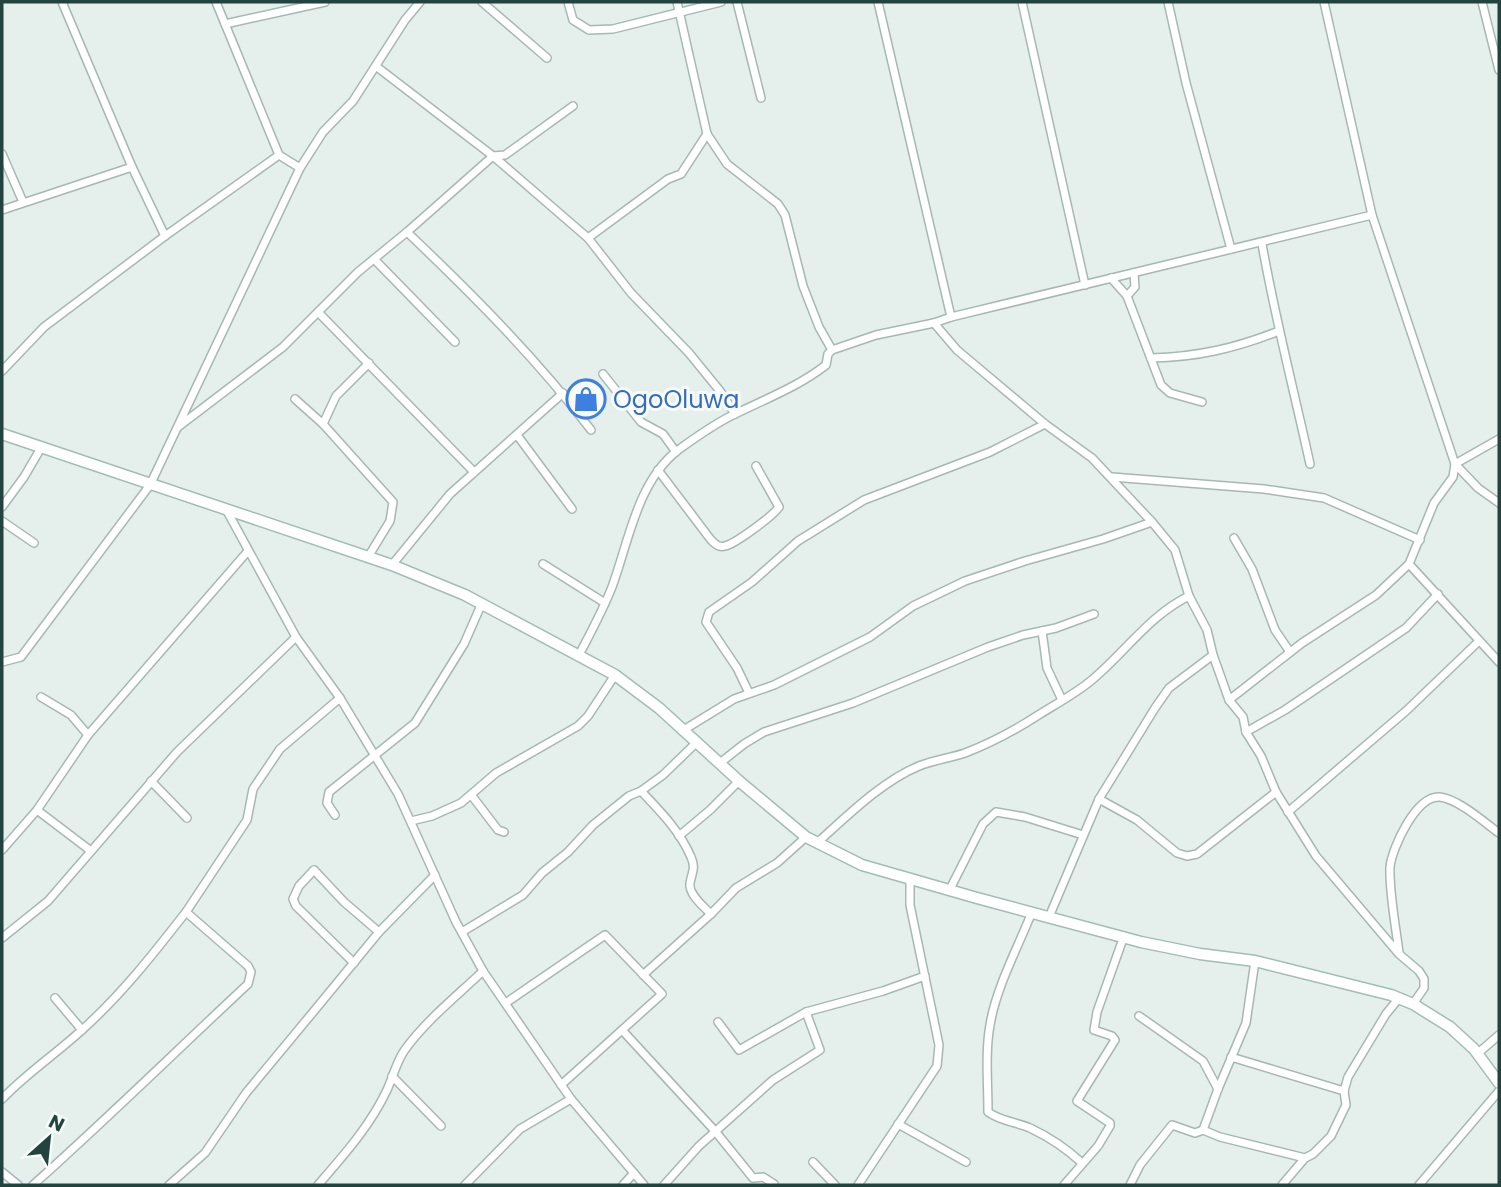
<svg xmlns="http://www.w3.org/2000/svg" width="1501" height="1187" viewBox="0 0 1501 1187" font-family="Poppins,sans-serif">
<rect width="100%" height="100%" fill="#e5efec"/>
<g fill="none" stroke-linecap="round" stroke-linejoin="round">
<g stroke="#a7b8b4" stroke-width="10">
<g id="street">
<path d="M62,2l70,165 33,69"/>
<path d="M482,2l65,56"/>
<path d="M568,2l5,18 16,10 24,-1 108,-27"/>
<path d="M677,2l30,132 20,30 51,40 7,11 18,71 16,41 13,23 44,-15 58,-12 17,-6 421,-102"/>
<path d="M737,2l24,96"/>
<path d="M878,2l73,315"/>
<path d="M1022,2l63,283"/>
<path d="M1168,2l18,81 45,166"/>
<path d="M1482,2l17,68"/>
<path d="M225,24l100,-22"/>
<path d="M377,67l116,89 95,82 43,55 58,60 31,38 15,23"/>
<path d="M2,154l21,48"/>
<path d="M300,168l23,-36 30,-31 52,-81 15,-18"/>
<path d="M2,210l130,-43"/>
<path d="M407,232c66,63 129,126 184,198"/>
<path d="M588,238l80,-59 13,-5 26,-40"/>
<path d="M1262,244c13,74 32,147 48,220"/>
<path d="M374,259l81,83"/>
<path d="M1111,278l16,18 34,89 9,8 32,9"/>
<path d="M1127,296l8,-9 -1,-14"/>
<path d="M318,312l156,160"/>
<path d="M934,323l23,27 88,74 47,34 60,64 23,28 14,46 18,34 6,25 16,45 14,17 3,15 15,24 15,36 40,64 83,98 20,17 5,8v9l-11,16"/>
<path d="M1151,358c47,-1 85,-10 128,-27"/>
<path d="M2,371l42,-44 121,-91 114,-81"/>
<path d="M603,374l38,48 22,12 13,18"/>
<path d="M295,399l28,25 70,78 -3,19 -22,36"/>
<path d="M323,424l13,-28 33,-33"/>
<path d="M178,427l105,-80 75,-75 49,-40 86,-76 12,-1 68,-49"/>
<path d="M517,435l55,74"/>
<path d="M1499,439l-44,25 23,24 21,15"/>
<path d="M658,470l53,70c4,4 8,8 14,6 10,-2 48,-30 54,-39l-23,-41"/>
<path d="M1112,477l152,12 60,9 96,42"/>
<path d="M2,507l22,-30 17,-29"/>
<path d="M227,511l69,126 44,61 58,96 58,128 27,49 88,128 73,86"/>
<path d="M2,521l32,22"/>
<path d="M1234,538l18,31 23,61 15,22"/>
<path d="M543,564l62,39"/>
<path d="M1409,564l90,98"/>
<path d="M392,565l58,-71 113,-101"/>
<path d="M1042,631l5,37 15,32"/>
<path d="M579,655c12,-23 24,-45 33,-68 17,-46 25,-105 66,-137 18,-13 39,-28 59,-37 31,-15 62,-27 89,-48l2,-11 4,-4"/>
<path d="M2,662l19,-5 129,-172 150,-317 -21,-13 -63,-153"/>
<path d="M749,693l-12,-25 -31,-46 3,-10 43,-30 46,-41 66,-41 126,-48 55,-28"/>
<path d="M41,697l30,18 17,20"/>
<path d="M1229,700l73,-57 74,-48 33,-31 25,-61 19,-26 2,-13 -83,-249 -48,-213"/>
<path d="M682,731l52,-32 40,-14 96,-48 43,-31 52,-25 60,-20 78,-22 49,-17"/>
<path d="M1246,732l39,-22 121,-82 32,-34"/>
<path d="M720,763l24,-19 20,-12 89,-29 135,-56 35,-12 33,-7 38,-14"/>
<path d="M151,781l36,37"/>
<path d="M641,791c19,20 39,40 50,66 5,11 1,15 -1,26 -2,11 14,24 21,31"/>
<path d="M472,796l26,34 6,2"/>
<path d="M1099,799l38,21 40,33 10,3 10,-2 79,-62"/>
<path d="M37,810l54,41"/>
<path d="M1288,812l118,-101 73,-70"/>
<path d="M335,815l-8,-12 2,-11 86,-69 49,-79 18,-41"/>
<path d="M411,821l21,-5 29,-13 35,-30 82,-47 10,-10 27,-41"/>
<path d="M679,836l31,-26 29,-29"/>
<path d="M817,843c29,-26 65,-62 102,-77 15,-6 31,-8 46,-13 26,-10 52,-24 75,-39 18,-11 38,-22 53,-35 33,-28 57,-64 96,-83"/>
<path d="M2,850l35,-40 51,-75 160,-184"/>
<path d="M950,889l33,-65 13,-12 29,5 58,18"/>
<path d="M1032,912c-14,35 -36,76 -42,113 -5,28 -2,58 -2,87 12,9 28,10 42,16 19,9 37,21 52,35"/>
<path d="M1049,917l50,-118 56,-91 14,-20 44,-33"/>
<path d="M462,932l61,-37 19,-22 26,-21 25,-27 36,-29 12,-5 22,-16 34,-33"/>
<path d="M2,938l46,-37 129,-149 119,-115"/>
<path d="M1399,953c-3,-25 -10,-61 -9,-86 2,-19 26,-72 50,-70 18,2 44,25 59,36"/>
<path d="M354,963l-58,-57 -3,-7 6,-13 15,-16 30,32 35,30"/>
<path d="M643,975l68,-61 25,-26 41,-25 29,-26"/>
<path d="M55,998l27,32"/>
<path d="M507,1002l98,-67 57,59 -40,36"/>
<path d="M1139,1016l64,45 15,28"/>
<path d="M718,1022l21,28 67,-38 77,-21 42,-15"/>
<path d="M1477,1054l22,-19"/>
<path d="M1231,1057l113,34"/>
<path d="M392,1076l49,50"/>
<path d="M561,1085l61,-55 93,101 38,47 10,-1 11,7"/>
<path d="M2,1099c26,-27 54,-45 81,-70 39,-35 71,-76 103,-117"/>
<path d="M898,1124l68,38"/>
<path d="M1203,1130l15,-41 28,-66 9,-62"/>
<path d="M813,1162l22,23"/>
<path d="M2,1172l16,13"/>
<path d="M33,1185c73,-65 143,-134 215,-201l3,-12 -3,-6 -62,-54 61,-92 6,-31 27,-40 60,-51"/>
<path d="M169,1185l36,-32 41,-60 68,-82 65,-79 56,-57"/>
<path d="M318,1185c26,-30 52,-59 69,-95 6,-13 9,-27 17,-39 20,-29 54,-56 79,-80"/>
<path d="M465,1185l55,-56 51,-30"/>
<path d="M623,1185l11,-12"/>
<path d="M664,1185l35,-39 74,-66 47,-30 -14,-38"/>
<path d="M858,1185l79,-119 2,-21 -29,-140v-26"/>
<path d="M1064,1185l34,-39 12,-20v-3l-33,-22 38,-61 -3,-4 -18,-6 3,-18 27,-76"/>
<path d="M1130,1185l10,-20 32,-40 23,8 8,-3 17,7 85,21"/>
<path d="M1282,1185l23,-27 8,-4 18,-18 15,-31 -2,-14 4,-14 38,-63 13,-16"/>
<path d="M1419,1185l80,-94"/>
</g>
</g>
<g stroke="#a2bcb6" stroke-width="13">
<path id="secondary" d="M2,434l390,131 73,30 150,80 44,33 80,73 67,56 56,28 115,33 164,44 59,12 55,7 136,34 22,9 37,23 24,22 25,34"/>
</g>
<use href="#street" stroke="#fff" stroke-width="7"/>
<use href="#secondary" stroke="#fff" stroke-width="10"/>
</g>
<defs>
<g id="shop-ring" transform="scale(2.0125)"><circle r="9.5" fill="#f6fbf9" stroke="#3f7fe0" stroke-width="1.5"/><path d="M-5-2.5h2.3a2.7 3.5 0 0 1 5.4 0H5L5.5 6h-11ZM-1.5-2.5h3a1.5 2.3 0 0 0-3 0Z" fill="#3f7fe0"/></g>
</defs>
<g fill-rule="evenodd">
<use href="#shop-ring" x="586" y="399"/>
</g>
<g text-anchor="middle" dominant-baseline="central" stroke-width="6" stroke-linejoin="round" paint-order="stroke">
<g font-size="24" fill="#366cbe" stroke="#f6fbf9" text-anchor="start">
<text x="613" y="399">OgoOluwa</text>
</g>
</g>
<rect width="1501" height="1187" fill="none" stroke="#22433e" stroke-width="7"/>
<g transform="translate(49 1138) rotate(27)" stroke="#f6fbf9" stroke-width="5" paint-order="stroke">
<path d="M0-5L12 26L0 18L-12 26Z" fill="#22433e"/>
<text y="-10" font-size="19" font-weight="bold" text-anchor="middle" fill="#22433e">N</text>
</g>
</svg>
